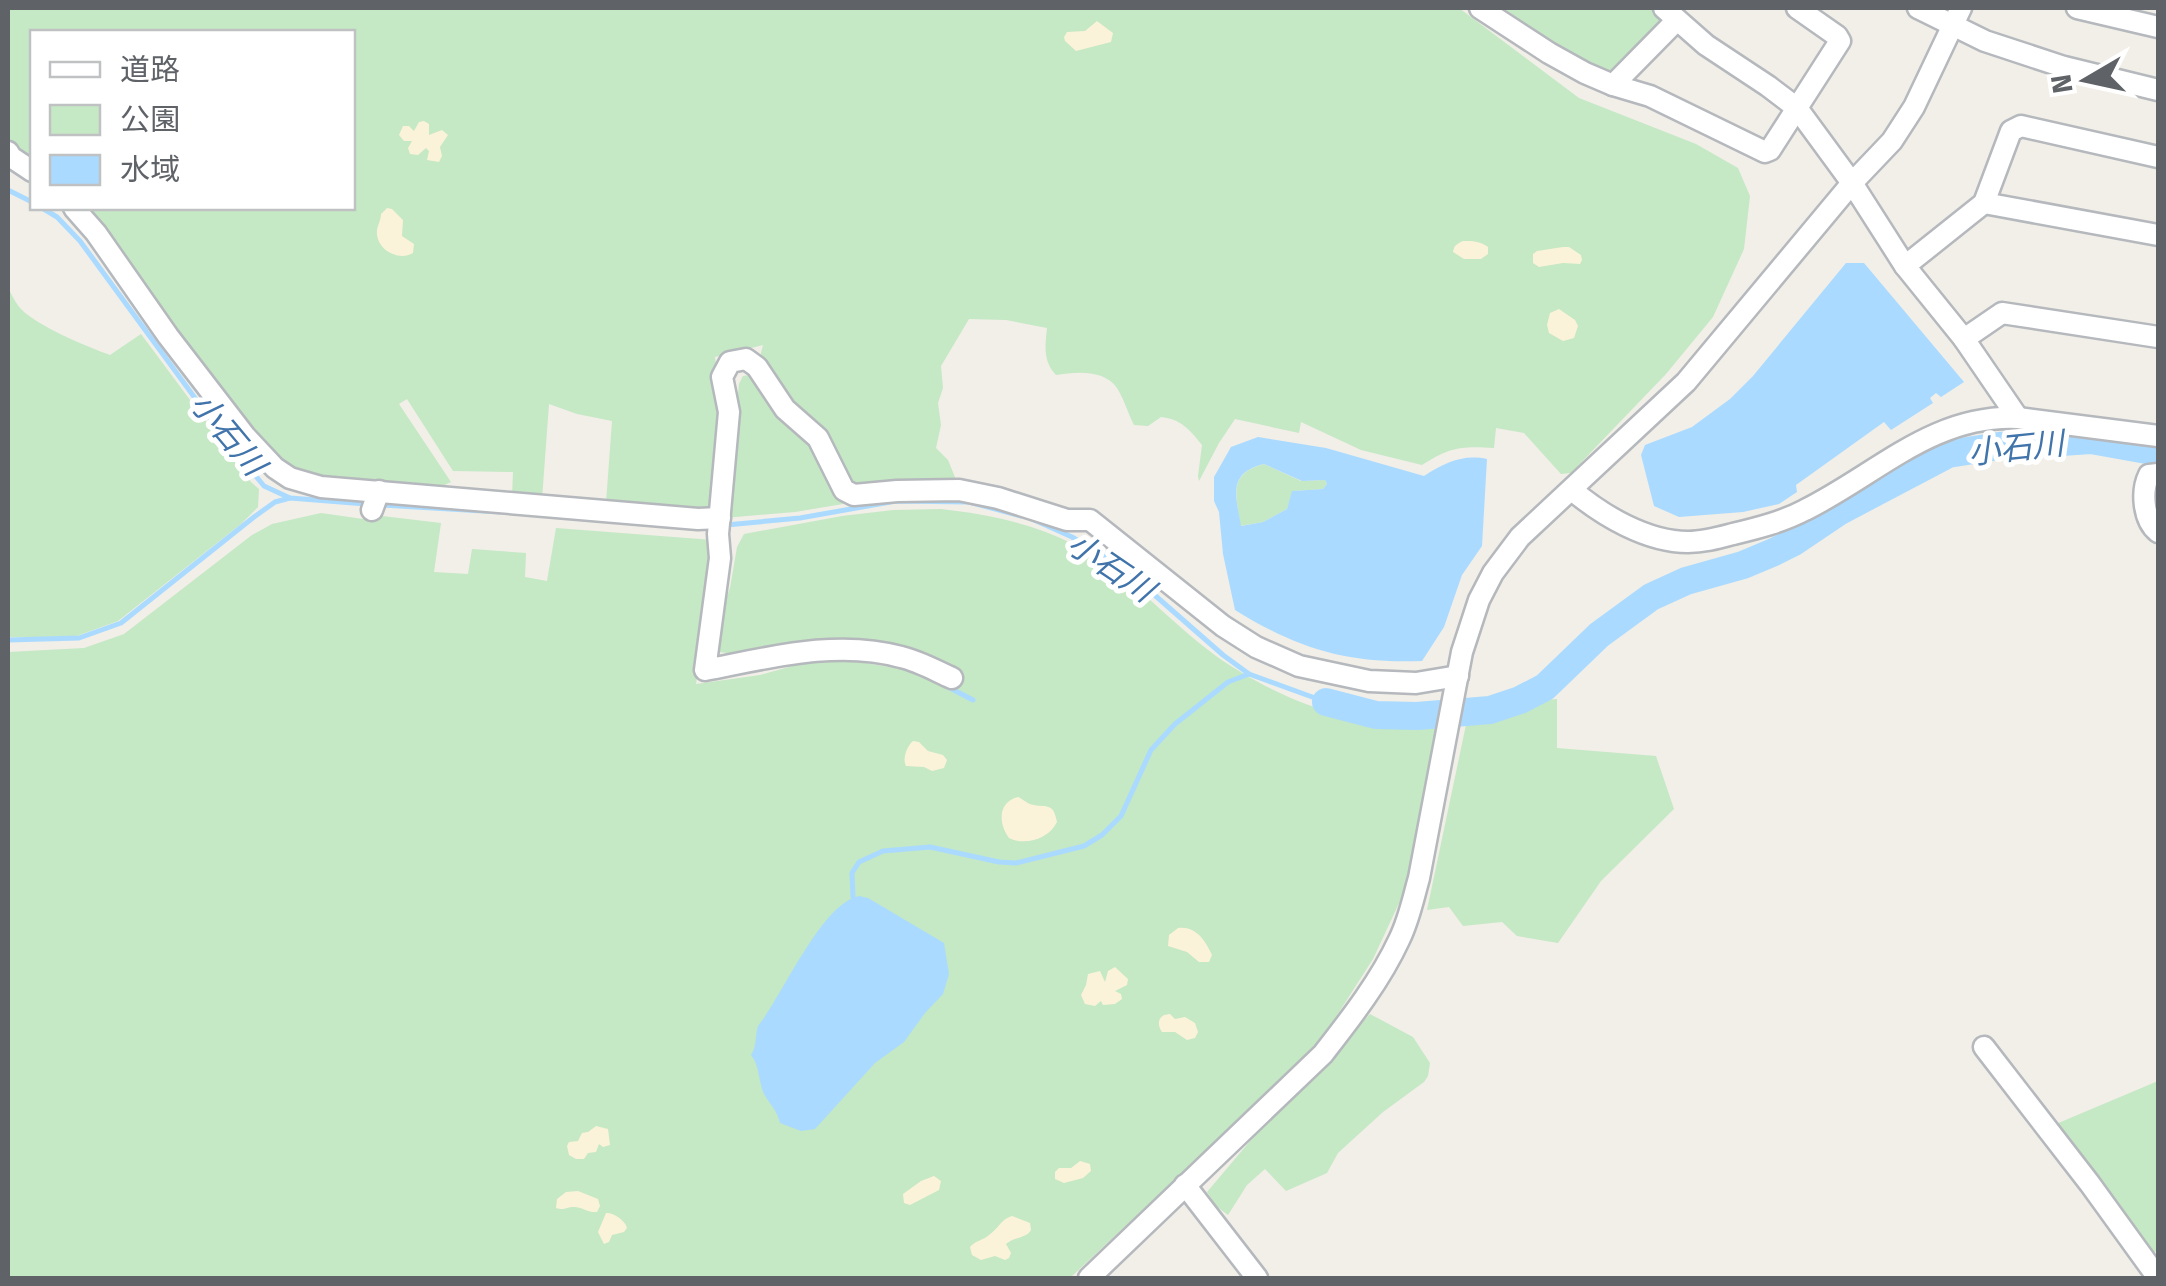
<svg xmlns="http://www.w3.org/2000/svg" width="2166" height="1286" viewBox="0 0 2166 1286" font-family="'Fira Sans','Noto Sans JP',sans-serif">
<rect width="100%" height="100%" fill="#f1efe8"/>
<g fill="#c5e8c5">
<path d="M8,8h1451l120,90 117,46 42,24 12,28 -6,53 -31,68 -47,57 -95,99 -10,1 -37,-41 -28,-5 -2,20c-33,-2 -44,-1 -72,17l-61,-15 -60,-28 -2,11 -64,-14 -16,24 -20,38 -1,-5 4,-31c-12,-15 -21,-26 -41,-28l-13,9 -14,-1c-6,-12 -10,-26 -17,-37 -13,-19 -42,-16 -61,-13 -13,-13 -11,-29 -9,-47l-41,-8 -37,-1 -28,47 2,22 -5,15 3,22 -5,23 12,12 11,27 -112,1 -89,-123 5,-20 -48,12 7,53 -10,95 -12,6 -94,-8 6,-82 -35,-7 -28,-10 -7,95 -30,-2 1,-25 -60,-1 -46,-72 -8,5 52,78 -15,7 -128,-9 -37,-22 -189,-250h270v-176h-320v132l-24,-15z"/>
<path d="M1503,8h147l13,13 -58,56z"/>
<path d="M8,288c4,7 8,16 13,21 16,17 67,38 89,46l31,-21 110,148 8,7 -1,18 -17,17 -123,97 -44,16h-66z"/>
<path d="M749,375l10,4c32,36 76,77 84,125l-48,8 -71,6 15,-134 4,-8z"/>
<path d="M1264,464l37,17 24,-1 2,4 -4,5 -30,2 -6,18 -24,13 -23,4c-3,-31 -13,-52 24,-62z"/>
<path d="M941,509c45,5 91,14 132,35 55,28 94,76 143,112 37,26 86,51 131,60 30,6 60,6 91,6l-31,164 -34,73 -55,86 -248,233h-1062v-626l76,-4 40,-14 128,-99 20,-11 49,-11 42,6 11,-4 67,8 -7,49 34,2 4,-25 54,4 -1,24 22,4 9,-53 157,12 1,17 -18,127 64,-9 43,-12 50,-2 54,9 43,19 7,-15 -53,-25 -155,6 -32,-3 3,-36 10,-28 7,-41 7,-13 98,-18 51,-6z"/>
<path d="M1557,699v49l99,8 18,53 -73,72 -43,62 -41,-7 -15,-14 -39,4 -14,-19 -22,3 40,-190 66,-19z"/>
<path d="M1370,1014l43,23 17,26 -2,13 -4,6 -41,30 -45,41 -11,20 -41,18 -21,-22 -18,16 -19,30 -12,-9 -9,-14 60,-71z"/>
<path d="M2158,1081v169l-6,4 -96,-130z"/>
</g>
<g fill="#fbf3d9">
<path d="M1097,21l16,12 -2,9 -35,9 -11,-10 -1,-4 3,-5 18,-1z"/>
<path d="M424,121l5,3v11l13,-5 6,5 -8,12 2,9 -3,6 -12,-2 2,-9 -3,-3 -8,7 -8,-1 -2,-6 4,-7h-8l-5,-6 4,-9h6l5,5 5,-9z"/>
<path d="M387,208l5,1 11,11 -1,16 12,8 -1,9c-15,9 -38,-4 -36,-23 1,-5 4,-11 4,-16z"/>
<path d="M1463,241c9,0 17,0 25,6v7l-7,5h-17l-11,-7c1,-7 4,-8 10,-11z"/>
<path d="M1563,247h6l12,8 1,5 -2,4 -17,-1 -24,4 -6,-4v-9l4,-3z"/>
<path d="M1559,309l16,11 3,6 -4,12 -11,3 -14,-8 -2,-8 3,-12z"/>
<path d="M913,741l6,1 9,9 15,4 4,5 -3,8 -12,3 -8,-4 -18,-1c-4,-7 1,-20 7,-25z"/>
<path d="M1018,797c1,0 11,7 12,7 15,5 23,-4 27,18 -8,17 -32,24 -48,16 -11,-15 -11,-36 9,-41z"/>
<path d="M1178,928c18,-2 27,12 34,27l-3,7h-10l-12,-10 -19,-6 1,-11z"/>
<path d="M1115,967l13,12 -1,6 -12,6 6,3 1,5 -7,5 -12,1 -2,-4 -6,5 -10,-2 -4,-9 5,-10 2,-11 12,-3 5,11 3,-11z"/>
<path d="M1170,1014l5,5 10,-2 10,6 3,9 -3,6 -8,2 -12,-8h-13c-4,-6 -5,-13 2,-17z"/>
<path d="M596,1126l12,3 2,16 -7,2 -4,-3 -3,8 -8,1 -4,6h-8l-7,-4 -2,-9 2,-4 9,-1 4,-8 6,-1z"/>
<path d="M1080,1161l10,3 1,7 -8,7 -19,5 -9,-4v-7l4,-4h12z"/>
<path d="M934,1176l7,5 -2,9 -29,15 -6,-2 -1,-9 18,-13z"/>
<path d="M578,1191l20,8 2,7 -3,6c-9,1 -15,-5 -23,-5 -9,0 -9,4 -18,1l1,-9 9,-7z"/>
<path d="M606,1213c7,-1 20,8 21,15l-3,4 -12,3 -3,7 -5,2 -6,-12z"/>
<path d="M1012,1216l18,7 1,7c-4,8 -17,7 -25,14l5,9 -2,5 -4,2 -10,-4 -14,4 -9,-5 -2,-8c6,-7 12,-6 19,-12 10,-7 12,-16 23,-19z"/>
</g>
<g fill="#aadaff" fill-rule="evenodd">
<path d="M1846,263h18l100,119 -23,15 -5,-4 -6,5 3,5 -42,27 -7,-8 -88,63 1,7 -18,12 -36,8 -64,5 -25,-11 -13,-51 4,-10 47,-18 38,-28 23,-23z"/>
<path d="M1258,437l68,11 98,28c21,-13 38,-22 63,-17l-5,87 -20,29 -18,52 -22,34c-75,3 -124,-12 -187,-51l-12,-56 -4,-42 -5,-11v-24l17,-30zM1264,464l38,17 23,-1 2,4 -4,5 -31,2 -5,18 -24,13 -22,4c-5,-30 -14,-53 23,-62z"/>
<path d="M859,896l9,2 76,45 5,31 -6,20 -18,19 -21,29 -29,21 -60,66 -14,2 -21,-8c-3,-13 -10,-18 -16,-29 -6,-14 -4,-28 -13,-39 6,-8 4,-20 7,-29 25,-31 63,-122 101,-130z"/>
</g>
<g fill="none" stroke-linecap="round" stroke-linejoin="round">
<g stroke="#aadaff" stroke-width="5">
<path d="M8,190l24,12"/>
<path d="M42,208l15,9 23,24 145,198 39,47 26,12 76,6"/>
<path d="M382,505l118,7"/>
<path d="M1032,519l40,18 54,33 97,85 26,19 77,28"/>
<path d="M726,525l74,-7 96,-17 73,1 52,14"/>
<path d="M8,640l71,-2 42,-15 133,-106 21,-15 15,-4"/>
<path d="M944,685l29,15"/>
<path d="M853,897l-1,-24 7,-11 24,-11 47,-4 69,15 17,1 68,-17 18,-11 19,-19 30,-66 24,-26 53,-42 21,-8"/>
</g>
<path stroke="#aadaff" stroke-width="28" d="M1326,702l50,13 41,1 73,-6 30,-10 25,-13 54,-52 52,-38 35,-16 57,-16 31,-13 20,-10 46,-31 108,-57 51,-8 92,-6 67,12"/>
<g stroke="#b5b8bc" stroke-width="25">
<g id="minor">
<path d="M1480,8l69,45 36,20 28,12 37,11 115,56 5,-2 70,-109 -3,-5 -40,-28"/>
<path d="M1664,8l42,37 62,41 29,22 55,75 53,83 59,73 54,79"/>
<path d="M1918,8l67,33 79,26 94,23"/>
<path d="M2077,8l81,19"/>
<path d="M1613,85l64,-65"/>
<path d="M8,152l3,5 21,14"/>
<path d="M1984,203l174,32"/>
<path d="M74,208l22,25 72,103 77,100 30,32 15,10 31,9 377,32 22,-1"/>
<path d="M1905,266l79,-63 27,-72 10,-5 137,31"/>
<path d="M1964,339l38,-26 156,24"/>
<path d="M2158,474l-9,1c-8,16 -6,45 9,57"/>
<path d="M1572,490c31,26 75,52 116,52 16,0 30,-4 45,-8 25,-6 49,-12 72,-24 71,-35 128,-96 213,-92l140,18"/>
<path d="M372,510l7,-19"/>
<path d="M952,678c-16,-7 -33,-17 -51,-21 -64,-18 -133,1 -196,13l15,-112 -2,-24 11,-122 -7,-35 8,-15 16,-3 11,8 28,42 33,29 26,52 10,5 43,-4 62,-1 39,8 69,22h23l133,106 33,21 43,19 70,15 47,2 42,-7"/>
<path d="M1984,1047l106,137 68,94"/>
<path d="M1185,1185l72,93"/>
<path d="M1089,1278l234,-224c28,-36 57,-73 76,-114 10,-20 14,-41 20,-62l43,-226 17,-52 14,-27 27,-36 166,-155 166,-199 40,-42 22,-34 47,-99"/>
</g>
</g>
<use href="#minor" stroke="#fff" stroke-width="20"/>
</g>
<g text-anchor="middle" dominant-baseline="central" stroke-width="10" stroke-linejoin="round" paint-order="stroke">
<g font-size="32" font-style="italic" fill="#4174aa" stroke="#fff">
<text transform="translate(228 434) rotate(50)">小石川</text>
<text transform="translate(2016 448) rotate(-6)">小石川</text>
<text transform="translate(1111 567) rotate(34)">小石川</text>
</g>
</g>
<rect width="2166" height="1286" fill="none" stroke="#5f6368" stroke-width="20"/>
<rect x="30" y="30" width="325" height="180" fill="#ffffff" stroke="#bfc1c3" stroke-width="2.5"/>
<rect x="50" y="62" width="50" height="15" fill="#ffffff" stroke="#bfc1c3" stroke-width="2.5"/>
<text x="120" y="80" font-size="30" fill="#5f6368">道路</text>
<rect x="50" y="105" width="50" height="30" fill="#c5e8c5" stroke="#bfc1c3" stroke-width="2.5"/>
<text x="120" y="130" font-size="30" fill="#5f6368">公園</text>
<rect x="50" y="155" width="50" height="30" fill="#aadaff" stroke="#bfc1c3" stroke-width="2.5"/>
<text x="120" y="180" font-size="30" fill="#5f6368">水域</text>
<g transform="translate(2086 80) rotate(261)" stroke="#ffffff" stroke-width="8" paint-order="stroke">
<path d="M0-8L18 38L0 25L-18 38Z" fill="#5f6368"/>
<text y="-15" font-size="28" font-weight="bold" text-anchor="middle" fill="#5f6368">N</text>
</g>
</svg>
